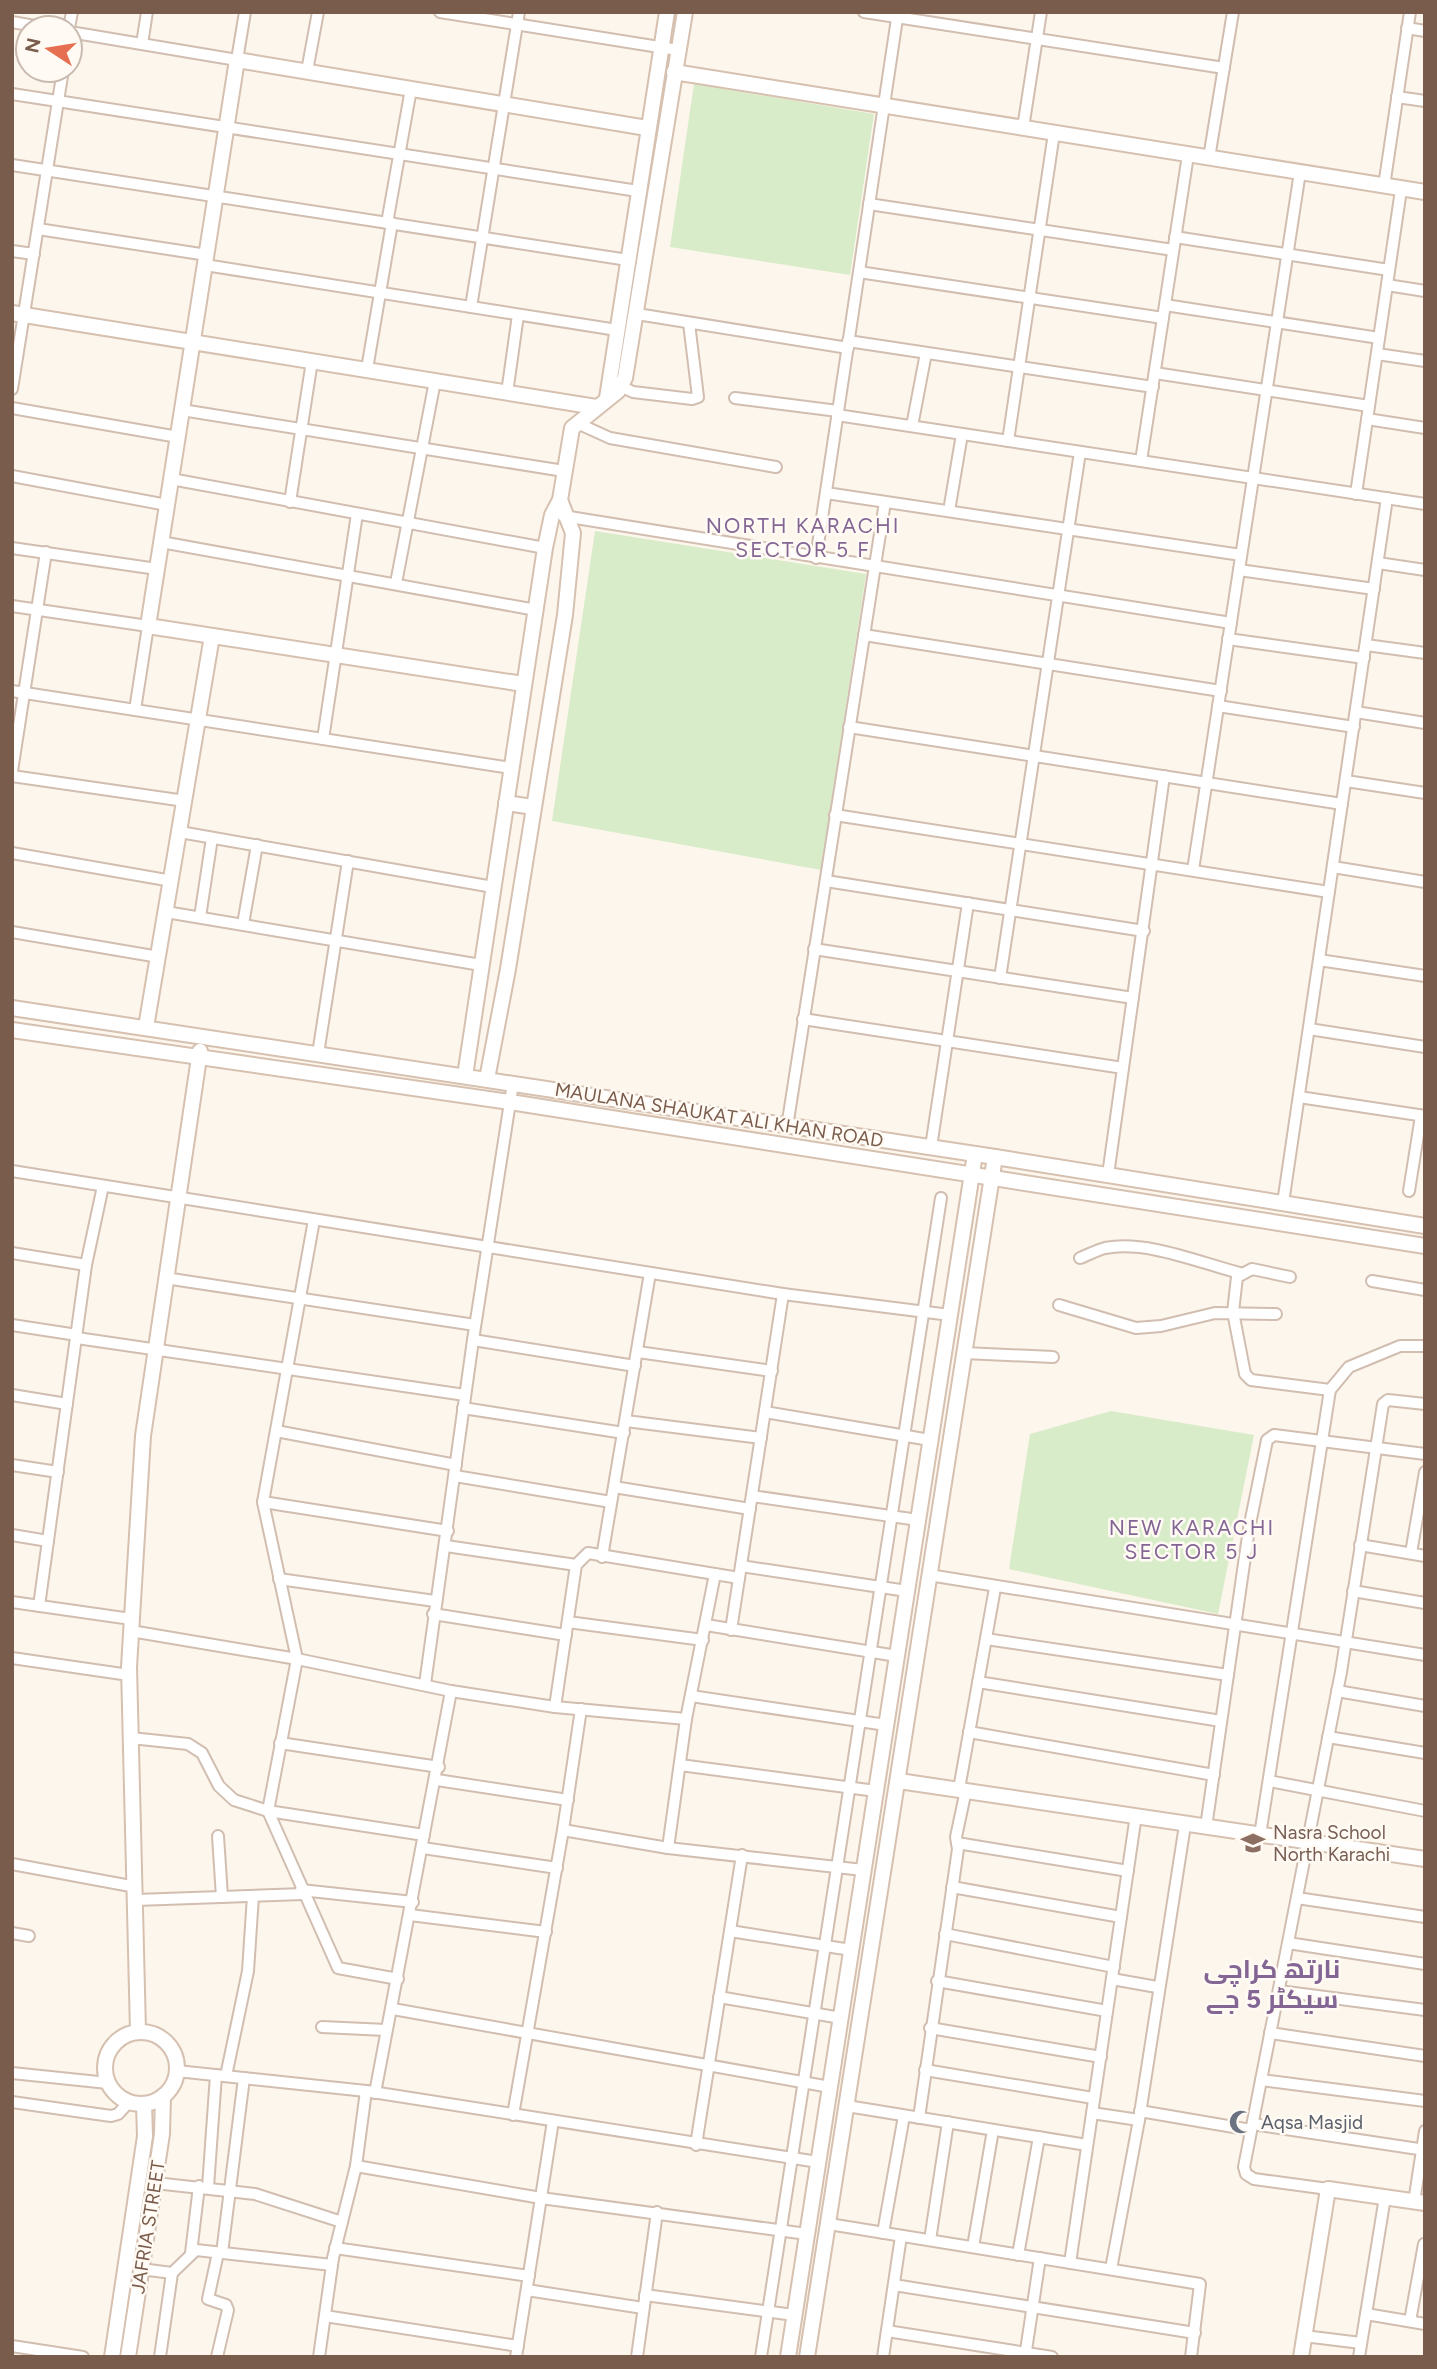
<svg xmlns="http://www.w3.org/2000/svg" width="1437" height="2369" viewBox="0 0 1437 2369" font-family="Figtree,Cairo,sans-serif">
<rect width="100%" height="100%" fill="#fdf6ec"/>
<g fill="#d8ecc9">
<path d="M694,84l180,30 -24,161 -180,-28z"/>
<path d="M595,531l271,43 -45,296 -269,-49z"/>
<path d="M1111,1411l143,24 -36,179 -209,-45 21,-135z"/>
</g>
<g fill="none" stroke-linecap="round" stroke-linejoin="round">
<g stroke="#d1beb0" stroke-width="14">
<g id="street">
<path d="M440,12l238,38"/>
<path d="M864,12l360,56"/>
<path d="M12,22l34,6"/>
<path d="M69,28l3,-16"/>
<path d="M1407,28l18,3"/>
<path d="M70,32l167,28 8,-48"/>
<path d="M142,44l5,-32"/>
<path d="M307,71l11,-59"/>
<path d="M12,94l626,97"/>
<path d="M1397,97l28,4"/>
<path d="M1023,128l18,-116"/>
<path d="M1209,158l24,-146"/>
<path d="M12,165l616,95"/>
<path d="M1384,186l26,-174"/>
<path d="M869,204l304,46"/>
<path d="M387,223l24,-134"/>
<path d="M38,229l169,26"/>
<path d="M1175,237l214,33"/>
<path d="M12,251l22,3"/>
<path d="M205,265l412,65"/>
<path d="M859,272l304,46"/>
<path d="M1387,285l38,6"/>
<path d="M1165,305l214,33"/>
<path d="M471,307l48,-295"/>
<path d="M637,314l211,34"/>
<path d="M848,341l305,46"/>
<path d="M1377,354l48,7"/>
<path d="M367,369l25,-146"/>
<path d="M1155,373l214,33"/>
<path d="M620,386l13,6 59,7 6,-2 -9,-74"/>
<path d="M12,389l51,-319"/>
<path d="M507,393l11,-78"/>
<path d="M735,398l103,13"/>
<path d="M12,408l166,29"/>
<path d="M182,410l382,61"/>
<path d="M837,415l588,89"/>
<path d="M1367,419l58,9"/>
<path d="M577,423l33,15 166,29"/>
<path d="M912,426l14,-73"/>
<path d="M1008,441l46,-308"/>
<path d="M1141,461l47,-306"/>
<path d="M12,476l155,29"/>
<path d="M171,479l374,69"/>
<path d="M826,493l415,62"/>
<path d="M1356,494l45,-304"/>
<path d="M290,502l22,-141"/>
<path d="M949,511l13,-77"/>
<path d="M563,516l668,107"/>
<path d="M161,542l375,68"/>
<path d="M12,548l145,21"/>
<path d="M816,558l82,-546"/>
<path d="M1378,563l47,7"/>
<path d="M1239,570l135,19"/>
<path d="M396,583l39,-202"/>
<path d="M12,606l136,20 -13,84"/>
<path d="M864,635l357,56"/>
<path d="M1228,639l136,19"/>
<path d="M1366,645l59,8"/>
<path d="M12,691l499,77"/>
<path d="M1218,706l136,21"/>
<path d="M1356,712l69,11"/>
<path d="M849,727l493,77"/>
<path d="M323,739l34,-225"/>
<path d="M12,771l34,-219"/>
<path d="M12,776l173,25"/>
<path d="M1346,781l79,12"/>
<path d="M835,815l494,77"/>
<path d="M180,832l313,55"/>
<path d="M12,853l160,28"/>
<path d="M1333,867l92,15"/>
<path d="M1193,870l107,-698"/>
<path d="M826,881l318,50"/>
<path d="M166,912l315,53"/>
<path d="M200,917l12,-79"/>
<path d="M243,924l14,-79"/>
<path d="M12,932l147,25"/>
<path d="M814,949l319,49"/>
<path d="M1319,960l106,16"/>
<path d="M1000,978l80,-526"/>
<path d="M803,1019l320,49"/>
<path d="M1309,1029l116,18"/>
<path d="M318,1054l30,-193"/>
<path d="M1299,1097l126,19"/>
<path d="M787,1127l98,-625"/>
<path d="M931,1147l37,-244"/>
<path d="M12,1171l771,123 167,21"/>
<path d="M1108,1175l56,-399"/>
<path d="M1409,1191l12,-75"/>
<path d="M1283,1203l104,-705"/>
<path d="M314,1220l-51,282 34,157 -29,152 70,157 60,11"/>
<path d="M12,1253l74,12"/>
<path d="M1080,1258c8,-3 17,-8 25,-10 43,-8 95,15 135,25"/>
<path d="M1290,1277l-38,-8 -15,8 -4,35 12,62 6,6 79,10"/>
<path d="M165,1278l310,47"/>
<path d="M1372,1281l53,9"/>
<path d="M1059,1305l77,23 25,-2 54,-13 61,1"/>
<path d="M12,1325l65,10"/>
<path d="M77,1338l388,57"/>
<path d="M473,1340l162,26"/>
<path d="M638,1352l134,19"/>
<path d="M964,1353l89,4"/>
<path d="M12,1395l55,9"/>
<path d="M463,1408l161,25"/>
<path d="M765,1412l165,28"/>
<path d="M626,1421l135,17"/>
<path d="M276,1431l180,34"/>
<path d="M12,1465l46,7"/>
<path d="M455,1476l156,26"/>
<path d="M614,1487l136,22"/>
<path d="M752,1496l166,24"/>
<path d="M263,1502l185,29"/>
<path d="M12,1535l36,6"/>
<path d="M1360,1545l65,11"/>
<path d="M446,1546l130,19"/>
<path d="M1411,1553l14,-81"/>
<path d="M602,1557l48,-284"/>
<path d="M741,1566l166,25"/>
<path d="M929,1575l496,80"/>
<path d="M279,1579l156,22"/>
<path d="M1353,1591l72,12"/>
<path d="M12,1602l119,17"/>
<path d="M39,1606l47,-341 17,-79"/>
<path d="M433,1614l133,21"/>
<path d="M568,1622l135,18"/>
<path d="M706,1625l191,31"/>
<path d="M731,1630l52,-336"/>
<path d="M131,1631l166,28 154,32 104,16 131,12"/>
<path d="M986,1639l242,36"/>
<path d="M12,1658l117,17"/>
<path d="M978,1682l243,39"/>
<path d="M425,1684l48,-344 40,-257"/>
<path d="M1337,1691l88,15"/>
<path d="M691,1696l195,29"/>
<path d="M555,1707l21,-142 12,-12 151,25"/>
<path d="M969,1732l245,43"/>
<path d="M1328,1737l97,16"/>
<path d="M131,1738l57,6 14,9 17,33 15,14 34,11 156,24"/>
<path d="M280,1743l159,24"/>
<path d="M680,1765l196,26"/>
<path d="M437,1780l131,20"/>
<path d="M1269,1781l156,30"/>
<path d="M959,1789l36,-201"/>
<path d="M1206,1827l43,-298 18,-89 7,-5 151,19"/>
<path d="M563,1830l105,18 195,22"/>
<path d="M1260,1835l70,-445 19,-23 51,-21h25"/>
<path d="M218,1836l4,61"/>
<path d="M957,1843l171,28"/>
<path d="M423,1848l134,20"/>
<path d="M668,1848l18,-129 29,-145"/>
<path d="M12,1864l124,23"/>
<path d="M952,1887l169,30"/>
<path d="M301,1890l112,12"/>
<path d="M1297,1898l128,19"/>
<path d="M136,1900l167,-6"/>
<path d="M410,1915l136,17"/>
<path d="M730,1931l121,19"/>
<path d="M12,1933l17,3"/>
<path d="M945,1934l169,33"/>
<path d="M1288,1943l137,21"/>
<path d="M1112,1979l45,8"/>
<path d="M937,1981l170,30"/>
<path d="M1279,1991l146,19"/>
<path d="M719,1997l122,21"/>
<path d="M393,2009l437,78"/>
<path d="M322,2027l64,3"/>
<path d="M930,2028l171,29"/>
<path d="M1270,2033l155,23"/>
<path d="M925,2070l168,28"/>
<path d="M177,2071l189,20 452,71"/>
<path d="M12,2073l96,10"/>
<path d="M226,2076l22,-105 5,-75"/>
<path d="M1261,2080l164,21"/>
<path d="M375,2093l76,-402"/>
<path d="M12,2102l99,14 7,-2 11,-12"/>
<path d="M847,2106l240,39"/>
<path d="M1140,2111l111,19"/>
<path d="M1092,2113l47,7"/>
<path d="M513,2115l50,-285 18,-121"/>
<path d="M919,2118l39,-269 -2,-12 10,-47"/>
<path d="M1253,2124l172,26"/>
<path d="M696,2145l46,-290"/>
<path d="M356,2166l185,32 266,36"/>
<path d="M155,2183l100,11 87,28"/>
<path d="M208,2187l8,-112"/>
<path d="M1328,2189l-74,-10 -8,-5 -2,-7 97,-495 42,-268 5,-4 37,4"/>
<path d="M1414,2202l11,-71"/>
<path d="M829,2224l371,60 -9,73"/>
<path d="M883,2233l21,-117"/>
<path d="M930,2240l18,-118"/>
<path d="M973,2247l20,-117"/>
<path d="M335,2248l194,28"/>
<path d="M191,2253l8,-67"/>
<path d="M222,2253l22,-175"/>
<path d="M1018,2255l21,-118"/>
<path d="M1070,2263l66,-448"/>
<path d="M141,2269l31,4 24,-23 136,15"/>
<path d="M1111,2269l28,-149 46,-295"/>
<path d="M894,2285l301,48"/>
<path d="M527,2290l116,18"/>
<path d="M645,2295l149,20"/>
<path d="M1366,2314l59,10"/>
<path d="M325,2316l193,30"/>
<path d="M1410,2321l14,-77"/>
<path d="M887,2331l165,26"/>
<path d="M1304,2336l57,7"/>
<path d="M12,2346l71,11"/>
<path d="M160,2357l12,-84"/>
<path d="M217,2357l11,-47 -2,-5 -18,-6 10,-46"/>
<path d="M319,2357l14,-99 23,-92 10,-75"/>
<path d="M516,2357l37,-236"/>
<path d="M637,2357l20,-145"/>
<path d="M761,2357l180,-1159"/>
<path d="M883,2357l18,-121"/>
<path d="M1025,2357l15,-99"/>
<path d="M1359,2357l26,-160"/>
</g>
</g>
<g stroke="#d6c0b0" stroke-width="18">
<g id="secondary">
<path d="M674,72l751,120"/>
<path d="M12,313l584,94"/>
<path d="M607,398l60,-386"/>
<path d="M523,684l-375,-58 89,-566 410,68"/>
<path d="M506,803l27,4"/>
<path d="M12,1008l983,149 430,69"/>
<path d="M146,1027l66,-391"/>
<path d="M12,1030l498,72 915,144"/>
<path d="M465,1076l80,-528 7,-33 8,-15 12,-72 46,-37 7,-13 60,-366"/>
<path d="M487,1079l21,-110 57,-354 8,-82 -13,-33"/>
<path d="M899,1781l526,78"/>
<path d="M138,2031l-9,-364 14,-231 57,-385"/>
<circle cx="141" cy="2068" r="36"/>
<path d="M112,2357l33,-221 -1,-32"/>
<path d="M128,2357l34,-223 1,-38"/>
<path d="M788,2357l187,-1203"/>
<path d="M807,2357l188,-1200"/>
<path d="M1301,2357l27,-168 97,14"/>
</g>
</g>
<use href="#street" stroke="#fff" stroke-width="10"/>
<use href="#secondary" stroke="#fff" stroke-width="14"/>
</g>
<defs>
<g id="school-bare" transform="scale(1.89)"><path d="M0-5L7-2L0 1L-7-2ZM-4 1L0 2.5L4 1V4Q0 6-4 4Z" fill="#8d6e63" stroke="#fffaf3" stroke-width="2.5" paint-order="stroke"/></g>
<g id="mosque-bare" transform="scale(1.89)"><path d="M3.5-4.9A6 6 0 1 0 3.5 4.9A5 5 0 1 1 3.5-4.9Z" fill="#6b7280" stroke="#fffaf3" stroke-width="2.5" paint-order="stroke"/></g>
</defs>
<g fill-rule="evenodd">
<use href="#school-bare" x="1253" y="1843"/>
<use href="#mosque-bare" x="1241" y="2122"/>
</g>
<g text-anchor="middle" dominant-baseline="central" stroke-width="5" stroke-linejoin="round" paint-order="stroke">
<g font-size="19" fill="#7a5c4d" stroke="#fffaf3">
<text transform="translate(719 1115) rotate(9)">MAULANA SHAUKAT ALI KHAN ROAD</text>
<text transform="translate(148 2227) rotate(-81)">JAFRIA STREET</text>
</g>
<g font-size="19" fill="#785e54" stroke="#fffaf3" text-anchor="start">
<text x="1273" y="1832">Nasra School<tspan x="1273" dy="22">North Karachi</tspan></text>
</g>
<g font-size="19" fill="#5b616d" stroke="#fffaf3" text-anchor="start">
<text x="1261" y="2122">Aqsa Masjid</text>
</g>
<g font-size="21" letter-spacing="2" fill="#846695" stroke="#fffaf3">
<text x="803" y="525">NORTH KARACHI<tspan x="803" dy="24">SECTOR 5 F</tspan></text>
<text x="1192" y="1527">NEW KARACHI<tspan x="1192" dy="24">SECTOR 5 J</tspan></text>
</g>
<g font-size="26" font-weight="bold" fill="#846695" stroke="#fffaf3">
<text x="1272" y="1969">نارتھ کراچی<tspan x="1272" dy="30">سیکٹر 5 جے</tspan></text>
</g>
</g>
<rect width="1437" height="2369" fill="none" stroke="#7a5c4d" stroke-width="28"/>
<g transform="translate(49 49) rotate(282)"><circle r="33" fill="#fffaf3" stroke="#cabbb1" stroke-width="2"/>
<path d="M0-5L12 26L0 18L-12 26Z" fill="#e76f51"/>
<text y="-10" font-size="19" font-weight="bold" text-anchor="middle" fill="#7a5c4d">N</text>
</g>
</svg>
